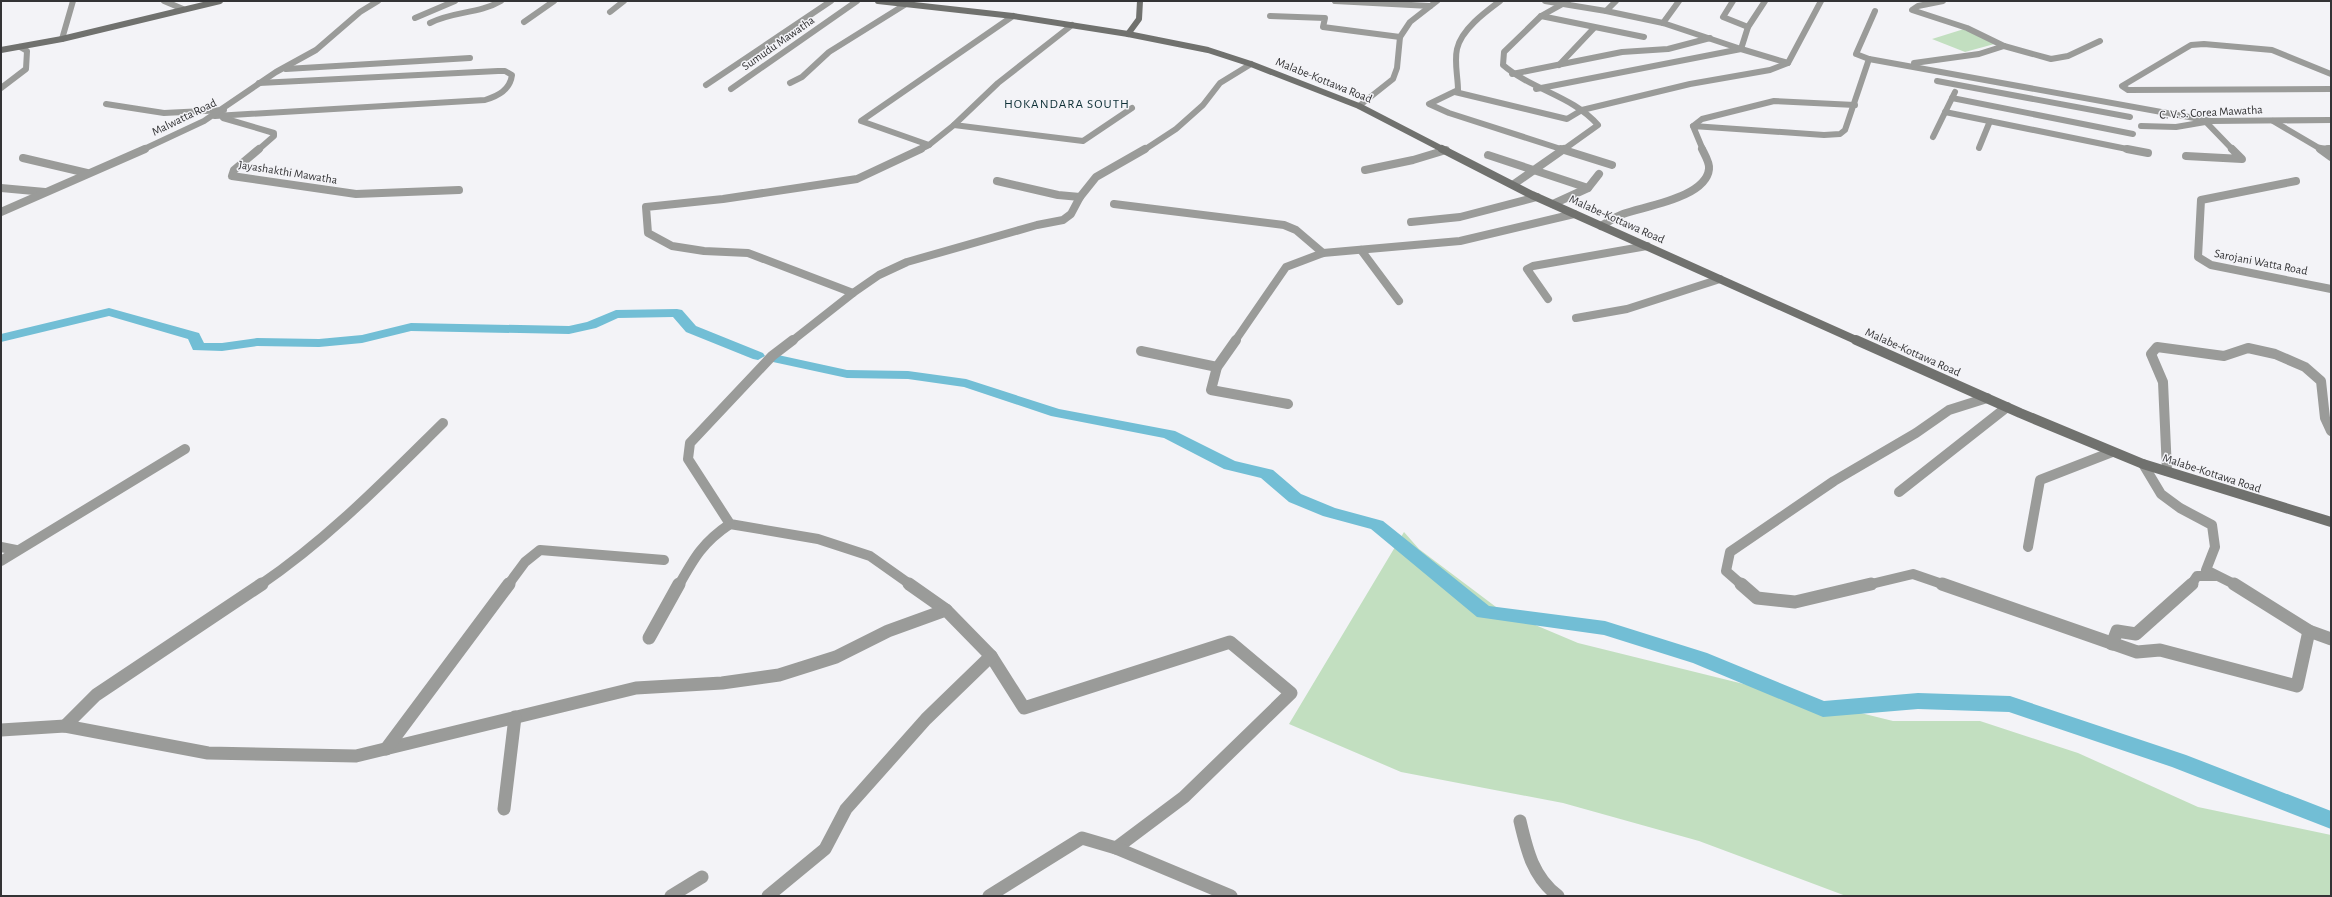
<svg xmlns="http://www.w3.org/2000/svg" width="2332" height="897" viewBox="0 0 2332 897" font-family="'Alegreya Sans',sans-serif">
<rect width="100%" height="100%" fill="#f3f3f7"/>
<g fill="#c2dfc0">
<path d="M1964,29l34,14 -33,9 -33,-13z"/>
<path d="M1404,532l15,17 81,61 78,33 315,78h87l98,32 120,54 133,28v61h-485l-147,-55 -136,-38 -162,-31 -112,-48z"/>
</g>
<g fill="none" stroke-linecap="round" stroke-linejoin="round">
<g fill="#72bed5" fill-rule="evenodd">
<path d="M109,308l90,25 5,10h18l35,-5 62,1 43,-4 49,-12 158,3 18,-4 29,-12 61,-1 5,1 14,16 67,27 2,3 -7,4 -5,-1 -67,-27 -13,-15 -55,1 -22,10 -27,6 -158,-3 -49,12 -43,4 -62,-1 -35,5 -29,-1 -5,-11 -79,-23 -108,26v-8z"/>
<path d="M778,355l69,15 61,1 58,8 93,30 116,22 60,30 38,9 28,24 34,14 48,13 106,85 116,15 102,32 117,48 94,-8 92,3 176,59 145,56v18l-159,-62 -163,-55 -91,-3 -95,8 -130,-54 -89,-28 -127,-18 -106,-88 -48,-13 -34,-14 -28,-24 -37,-9 -60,-31 -113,-22 -87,-29 -56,-8 -61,-1 -74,-16 -2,-3z"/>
</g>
<g stroke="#9a9b99" stroke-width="6">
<path d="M164,1l19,8"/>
<path d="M1335,1l95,5"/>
<path d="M1500,1c-15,11 -39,29 -43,48 -3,13 1,28 1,41l-29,14 20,9 115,37"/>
<path d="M1545,1l61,10"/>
<path d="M1616,1l-10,10 57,12 78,26 7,-22 17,-26"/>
<path d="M1733,1l-10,16 25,10"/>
<path d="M610,12l14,-11"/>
<path d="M1270,16l55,2 -2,9 77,10"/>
<path d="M1541,16l103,21"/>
<path d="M415,18l40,-17"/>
<path d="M524,22l30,-21"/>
<path d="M430,23c23,-12 49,-9 71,-22"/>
<path d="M1663,23l16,-22"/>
<path d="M1072,25l-74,58 -44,42 129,16 49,-33"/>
<path d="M62,39l11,-38"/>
<path d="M2004,46l47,13 17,-3 32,-15"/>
<path d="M1869,59l-13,-5 19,-43"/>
<path d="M1914,63l65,-9 25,-8 -37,-18 -55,-18 6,-4 25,-5"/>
<path d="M1559,65l35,-37"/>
<path d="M286,69l184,-11"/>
<path d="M1512,74l110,-22 46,-3 42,-11"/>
<path d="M2331,74l-59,-24 -68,-6 -13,1 -69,41 6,4 203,-1"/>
<path d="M1937,81l193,36"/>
<path d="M790,83l12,-6 27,-25 77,-48"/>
<path d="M706,85l125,-84"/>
<path d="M1,88l25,-19 1,-18 -7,-4"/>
<path d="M731,89l126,-88"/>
<path d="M1536,89l205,-40 47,14"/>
<path d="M1455,92l112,27 15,-9 108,-26 80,-14 18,-7 33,-62"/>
<path d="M1952,98l181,36"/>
<path d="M106,104l58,9 60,-3"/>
<path d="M1359,106l34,-27 4,-11 3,-31 10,-15 27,-21"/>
<path d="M1945,112l187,38"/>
<path d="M215,116l270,-16c13,-4 25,-10 27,-25l-7,-4h-7l-239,12"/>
<path d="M223,118l51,15v3l-16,14"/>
<path d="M2273,121l46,27 12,1"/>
<path d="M2206,122l27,28"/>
<path d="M1693,126l9,-7 72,-18 81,4"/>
<path d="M2141,126l35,1 35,-6 120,-1"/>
<path d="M1933,137l22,-45"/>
<path d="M929,145l25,-20"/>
<path d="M1979,148l11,-27"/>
<path d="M2319,148l2,2"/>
<path d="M142,150l62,-29 72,-49 40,-22 44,-38 18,-11"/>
<path d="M919,150l10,-5 -68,-24 152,-105"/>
<path d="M1144,150l32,-21 27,-24 17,-22 31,-19"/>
<path d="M1563,150l35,-25c-25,-29 -66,-35 -95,-60l1,-13 37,-36 27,-15"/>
<path d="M1703,150l-10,-24 131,9 16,-1 5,-4 24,-71 342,62"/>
</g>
<g stroke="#9a9b99" stroke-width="8">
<path d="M259,149l-25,21 -2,6 124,18 103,-4"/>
<path d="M1561,149l51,16"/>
<path d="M2127,149l21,4"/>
<path d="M2320,149l11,8"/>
<path d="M2328,149h3"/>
<path d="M1488,155l100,33"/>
<path d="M2186,156l56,3 -10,-10"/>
<path d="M23,158l64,15"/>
<path d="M1365,170l48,-10 33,-10"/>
<path d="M997,181l61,14 22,2"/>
<path d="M2296,181l-95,19 -3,57 13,8 120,24"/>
<path d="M1514,184l50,-35"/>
<path d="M1,188l44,4"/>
<path d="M1114,204l170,21 12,5 27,23"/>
<path d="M1553,204l35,-16 11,-14"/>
<path d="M1,212l144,-63"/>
<path d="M1411,222l49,-5 77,-20"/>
<path d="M1601,226c7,-4 14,-9 22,-12 21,-8 83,-16 86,-45 1,-6 -4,-14 -7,-20"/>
<path d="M1361,250l38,51"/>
<path d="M853,293l26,-18 28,-13 130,-37 26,-5 8,-6 9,-17 16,-20 49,-28"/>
<path d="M1548,299l-21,-30 6,-3 114,-20"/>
<path d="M1576,318l51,-9 93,-30"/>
<path d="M792,341l61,-48 -105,-40 -44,-2 -32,-5 -24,-13 -2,-26 77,-8 134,-20 64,-30"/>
<path d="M1235,341l51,-74 37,-14 137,-12 114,-27"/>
</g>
<g stroke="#9a9b99" stroke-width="10">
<path d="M793,340l-21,16 -82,87 -2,16 42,65 88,15 52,17 41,29"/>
<path d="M1236,340l-19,27 -6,23 77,14"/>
<path d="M1141,351l76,16"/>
<path d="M2143,464l18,30 19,14 32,17 3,22 -9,23 30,15"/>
<path d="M2167,471l-4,-89 -12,-28 6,-7 67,9 24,-8 27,6 30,13 16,14 4,37 6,13"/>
<path d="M1899,492l108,-85"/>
<path d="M1,547l15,3"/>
<path d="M2028,547l12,-67 72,-28"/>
<path d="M1,561l184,-112"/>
<path d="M260,585c68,-46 125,-105 183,-162"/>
<path d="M508,585l17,-23 15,-12 124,10"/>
<path d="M679,585c15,-27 24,-43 51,-61"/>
<path d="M1742,585l-16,-14 4,-19 104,-71 82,-48 33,-23 38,-12"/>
<path d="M1867,585l46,-11 32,11"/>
<path d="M2191,585l6,-9h19"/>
</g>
<g stroke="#9a9b99" stroke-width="13">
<path d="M909,584l37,26"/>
<path d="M1741,584l16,14 38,4 76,-18"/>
<path d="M1942,584l195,68 23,-2 137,36 12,-55"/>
<path d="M2234,584l75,47 22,8"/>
<path d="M649,638l30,-54"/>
<path d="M2112,644l5,-13 19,3 56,-50"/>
<path d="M65,726l31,-31 166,-111"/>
<path d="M1,730l64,-4 143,27 148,3 280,-68 86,-5 57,-8 57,-18 52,-26 58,-21 45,46 33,52 206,-66 61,51 -107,104 -68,51 -34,-10 -93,58"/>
<path d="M386,749l123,-165"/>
<path d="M504,809l11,-92"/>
<path d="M1520,821c7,30 13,56 38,75"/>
<path d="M1116,848l115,48"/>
<path d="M671,896l31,-19"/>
<path d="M768,896l57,-47 21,-40 80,-90 65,-63"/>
</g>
<g stroke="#70716e" stroke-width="6">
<path d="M878,1l135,15 115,18 80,16 43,14 108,42 85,44"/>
<path d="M1128,34l11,-15 1,-18"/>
<path d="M1,50l61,-11 158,-38"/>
</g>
<path stroke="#70716e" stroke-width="8" d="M1442,149l90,46 326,146"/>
<path stroke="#70716e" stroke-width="10" d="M1856,340l164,73 123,51 188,58"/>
</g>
<g text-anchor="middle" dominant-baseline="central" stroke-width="3" stroke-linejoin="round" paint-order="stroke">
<g font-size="12" fill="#333335" stroke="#f3f3f7">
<text transform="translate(778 43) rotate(-35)">Sumudu Mawatha</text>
<text transform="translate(1324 80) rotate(22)">Malabe-Kottawa Road</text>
<text transform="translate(2211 112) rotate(-3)">C. V. S. Corea Mawatha</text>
<text transform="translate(184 117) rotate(-26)">Malwatta Road</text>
<text transform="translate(288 172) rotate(9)">Jayashakthi Mawatha</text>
<text transform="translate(1617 219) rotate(24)">Malabe-Kottawa Road</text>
<text transform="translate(2261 262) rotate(11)">Sarojani Watta Road</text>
<text transform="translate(1913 352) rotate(24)">Malabe-Kottawa Road</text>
<text transform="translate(2212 473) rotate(18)">Malabe-Kottawa Road</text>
</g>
<g font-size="13" letter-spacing="1" fill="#0d2f36" stroke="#f3f3f7">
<text x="1067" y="104">HOKANDARA SOUTH</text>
</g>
</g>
<rect width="2332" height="897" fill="none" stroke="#333335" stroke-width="4"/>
</svg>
